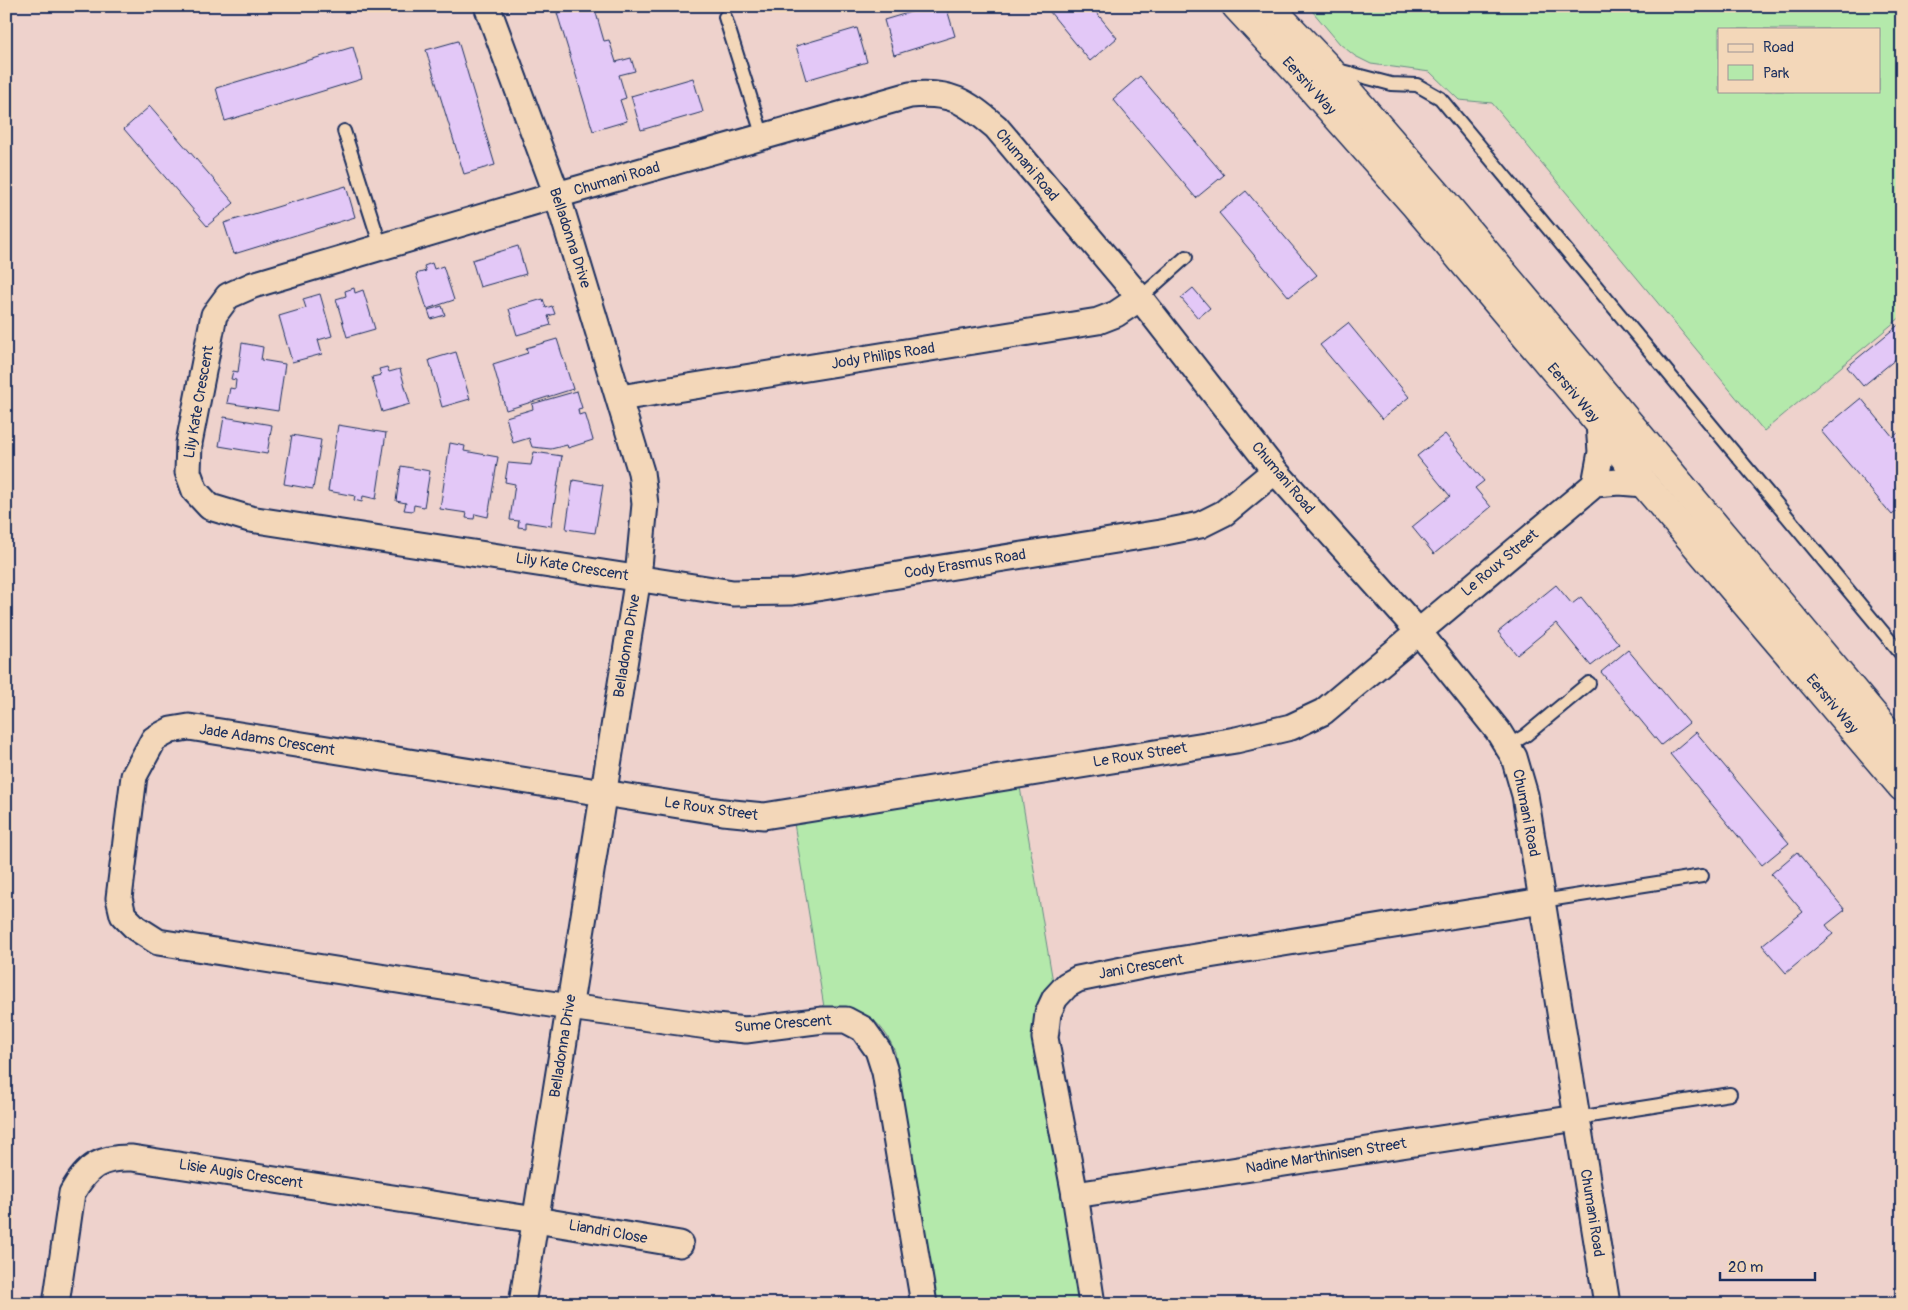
<svg xmlns="http://www.w3.org/2000/svg" width="1908" height="1310" viewBox="0 0 1908 1310" font-family="Pangolin,sans-serif">
<rect width="100%" height="100%" fill="#eed2cc"/>
<filter id="ink" filterUnits="userSpaceOnUse"><feTurbulence type="fractalNoise" baseFrequency=".02" numOctaves="2"/><feDisplacementMap in="SourceGraphic" scale="10" xChannelSelector="R" yChannelSelector="G"/><feConvolveMatrix kernelMatrix="1 2 1 2 8 2 1 2 1" color-interpolation-filters="sRGB"/></filter>
<g filter="url(#ink)">
<g fill="#b4e9ab" stroke="#688c84" fill-rule="evenodd">
<path d="M1308,6h594v310l-138,115 -272,-328 -33,-3 -29,-28 -59,-8 -16,-8 -15,-12zM1719,29h160v62h-160z"/>
<path d="M1020,787l33,195 -7,9 -11,41 45,272h-144l-41,-252c-13,-33 -35,-47 -71,-45l-30,-184z"/>
</g>
<g fill="#e3c8f7" stroke="#1b2f5e">
<path d="M580,6h14l10,35 5,-1 7,22 15,-4 4,13 -16,4 7,23 -6,2 7,21 -34,10 -36,-118z"/>
<path d="M931,6h15l9,30 -61,19 -10,-35z"/>
<path d="M1045,6h46l26,32 -27,23z"/>
<path d="M857,28l10,34 -61,18 -10,-34z"/>
<path d="M458,41l37,124 -31,9 -38,-124z"/>
<path d="M353,47l9,32 -137,42 -9,-33z"/>
<path d="M1140,76l84,99 -28,23 -83,-99z"/>
<path d="M693,78l10,34 -62,18 -10,-34z"/>
<path d="M150,106l84,97 -27,23 -83,-97z"/>
<path d="M346,186l9,31 -121,37 -10,-31z"/>
<path d="M1246,191l71,84 -28,22 -70,-84z"/>
<path d="M518,246l8,28 -46,13 -8,-27z"/>
<path d="M432,263l2,6 9,-3 11,34 -27,9 -11,-35 10,-3 -2,-5z"/>
<path d="M354,288l1,5 8,-3 12,39 -28,8 -11,-38 10,-3 -1,-5z"/>
<path d="M1193,288l17,20 -12,10 -17,-20z"/>
<path d="M320,294l12,42 -14,4 4,14 -30,8 -13,-46 27,-8 -3,-9z"/>
<path d="M543,299l3,9 6,-2 3,8 -7,2 3,9 -34,10 -8,-26z"/>
<path d="M442,306l3,9 -14,4 -3,-9z"/>
<path d="M1902,322v32l-39,32 -16,-19z"/>
<path d="M1348,323l61,74 -27,22 -62,-74z"/>
<path d="M557,339l16,50 -67,21 -13,-46 35,-11 -2,-5z"/>
<path d="M242,343l21,4 -2,13 24,4 -7,47 -51,-8 3,-15 5,1 1,-9 -5,-1 2,-8 5,1z"/>
<path d="M456,352l14,47 -28,8 -13,-47z"/>
<path d="M387,367l2,5 11,-3 10,35 -28,8 -10,-35 9,-2 -2,-6z"/>
<path d="M577,391l5,17 -4,1 1,6 6,-2 8,27 -25,8 -1,-3 -16,4 -19,-2 -3,-9 -16,5 -7,-26 27,-8 -1,-5z"/>
<path d="M1861,398l32,39 9,-7v77l-10,8 -71,-84z"/>
<path d="M224,417l48,8 -5,29 -48,-8z"/>
<path d="M338,425l48,8 -10,66 -13,-3 -1,6 -8,-2 1,-4 -27,-5z"/>
<path d="M1445,434l39,47 -9,7 16,19 -57,47 -22,-27 38,-31 -33,-40z"/>
<path d="M292,435l29,5 -8,49 -29,-5z"/>
<path d="M450,443l15,3 -1,5 34,6 -10,60 -13,-3 -1,5 -8,-1 1,-5 -27,-4z"/>
<path d="M534,452l28,4 -11,70 -25,-4v6l-8,-1 1,-6 -9,-1 5,-36 -10,-2 3,-19 23,2z"/>
<path d="M401,466l29,5 -6,36 -10,-2 -1,6 -9,-1 2,-7 -10,-2z"/>
<path d="M573,480l30,5 -8,48 -29,-4z"/>
<path d="M1556,585l16,19 9,-7 38,47 -28,22 -35,-43 -39,32 -19,-23z"/>
<path d="M1628,650l61,73 -28,22 -60,-73z"/>
<path d="M1696,732l93,111 -27,22 -92,-111z"/>
<path d="M1797,852l48,58 -19,15 7,9 -47,39 -24,-28 41,-33 -32,-38z"/>
</g>
<g fill="none" stroke-linecap="round" stroke-linejoin="round">
<g stroke="#1b2f5e" stroke-width="16">
<g id="lane">
<path d="M725,17l38,120"/>
<path d="M1334,69l57,15 26,1 23,13 462,557"/>
<path d="M344,131l37,116"/>
<path d="M1140,298l46,-41"/>
<path d="M1508,746l18,-11 63,-52"/>
<path d="M1542,901l160,-25"/>
<path d="M1577,1118l153,-24"/>
</g>
</g>
<g stroke="#1b2f5e" stroke-width="29">
<g id="street">
<path d="M487,6l70,189 84,277 4,32 -7,73 -116,727"/>
<path d="M620,398l478,-77 18,-7 24,-16"/>
<path d="M1275,471l-51,42 -24,12 -40,8 -368,59 -59,1 -483,-74 -40,-12 -15,-16 -7,-19 1,-29 25,-128 14,-19 25,-11 304,-90 353,-100c41,-4 55,6 86,32l144,171 135,173 143,160 80,100 16,26 11,38 82,509"/>
<path d="M1595,484l6,-32 -2,-29"/>
<path d="M1075,1195l502,-77"/>
<path d="M56,1304l16,-111c15,-27 29,-36 60,-35l404,62 144,24"/>
<path d="M924,1304l-39,-232 -7,-22 -15,-21 -17,-9h-23l-77,10 -31,-3 -146,-20 -411,-65 -22,-14 -13,-13 -4,-17 15,-122 20,-37 17,-9 18,-3 534,85 41,4 472,-76 55,-13 32,-15 272,-228 24,-2 25,2"/>
<path d="M1092,1304l-17,-109 -30,-157 3,-25 7,-15 12,-13 11,-6 69,-14 395,-64"/>
</g>
</g>
<g stroke="#1b2f5e" stroke-width="31">
<g id="secondary">
<path d="M1236,6l63,68 116,131 184,218 45,61 258,303"/>
<path d="M1269,6l58,61 110,127 465,555"/>
</g>
</g>
<use href="#lane" stroke="#f3d7b9" stroke-width="12"/>
<use href="#street" stroke="#f3d7b9" stroke-width="25"/>
<use href="#secondary" stroke="#f3d7b9" stroke-width="28"/>
</g>
</g>
<g text-anchor="middle" dominant-baseline="central" stroke-width="5" stroke-linejoin="round" paint-order="stroke">
<g font-size="15" fill="#1b2f5e" stroke="#f3d7b9">
<text transform="translate(1309 86) rotate(48)">Eersriv Way</text>
<text transform="translate(1027 165) rotate(50)">Chumani Road</text>
<text transform="translate(617 179) rotate(-16)">Chumani Road</text>
<text transform="translate(570 238) rotate(72)">Belladonna Drive</text>
<text transform="translate(883 356) rotate(-9)">Jody Philips Road</text>
<text transform="translate(1573 393) rotate(50)">Eersriv Way</text>
<text transform="translate(199 402) rotate(-80)">Lily Kate Crescent</text>
<text transform="translate(1283 478) rotate(50)">Chumani Road</text>
<text transform="translate(1500 563) rotate(-40)">Le Roux Street</text>
<text transform="translate(965 564) rotate(-9)">Cody Erasmus Road</text>
<text transform="translate(572 567) rotate(9)">Lily Kate Crescent</text>
<text transform="translate(627 646) rotate(-81)">Belladonna Drive</text>
<text transform="translate(1832 704) rotate(50)">Eersriv Way</text>
<text transform="translate(267 740) rotate(9)">Jade Adams Crescent</text>
<text transform="translate(1140 755) rotate(-9)">Le Roux Street</text>
<text transform="translate(711 809) rotate(8)">Le Roux Street</text>
<text transform="translate(1526 813) rotate(79)">Chumani Road</text>
<text transform="translate(1141 967) rotate(-10)">Jani Crescent</text>
<text transform="translate(783 1024) rotate(-4)">Sume Crescent</text>
<text transform="translate(563 1046) rotate(-81)">Belladonna Drive</text>
<text transform="translate(1326 1156) rotate(-9)">Nadine Marthinisen Street</text>
<text transform="translate(241 1174) rotate(9)">Lisie Augis Crescent</text>
<text transform="translate(1592 1213) rotate(81)">Chumani Road</text>
<text transform="translate(608 1232) rotate(10)">Liandri Close</text>
</g>
</g>
<rect width="1908" height="1310" fill="none" stroke="#f3d7b9" stroke-width="25"/>
<rect x="12" y="12" width="1883" height="1285" fill="none" stroke="#1b2f5e" stroke-width="2" filter="url(#ink)"/>
<rect x="1718" y="28" width="162" height="65" fill="#f3d7b9" stroke="#9d9495"/>
<rect x="1728" y="44" width="25" height="8" fill="#f3d7b9" stroke="#9d9495"/>
<text x="1763" y="52" font-size="15" fill="#1b2f5e">Road</text>
<rect x="1728" y="65" width="25" height="15" fill="#b4e9ab" stroke="#9d9495"/>
<text x="1763" y="78" font-size="15" fill="#1b2f5e">Park</text>
<path d="M1720 1272v8h95v-8" fill="none" stroke="#1b2f5e" stroke-width="2.5"/>
<text x="1728" y="1272" font-size="15" fill="#1b2f5e" stroke="#f3d7b9" stroke-width="4" paint-order="stroke">20 m</text>
</svg>
